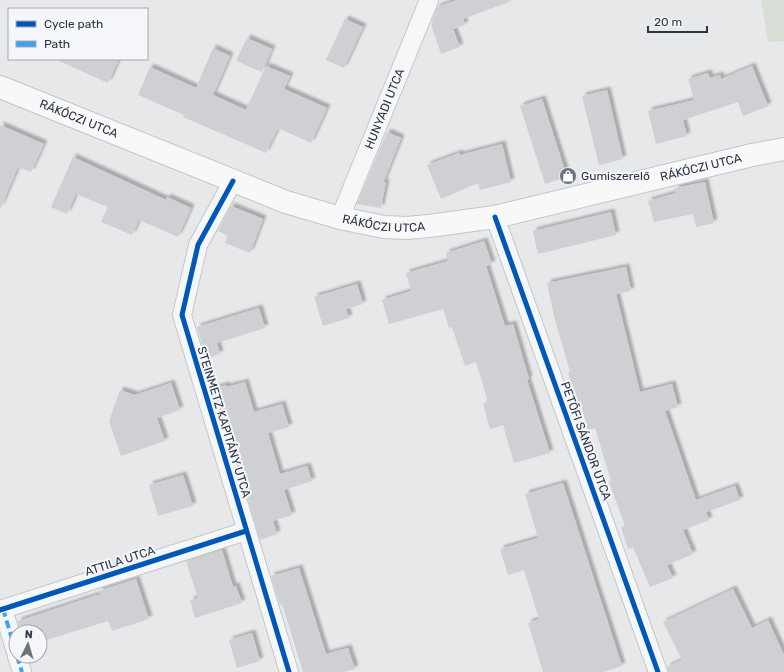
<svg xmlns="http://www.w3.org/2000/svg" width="784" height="672" viewBox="0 0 784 672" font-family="Rubik,sans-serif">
<defs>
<filter id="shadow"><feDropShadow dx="3.5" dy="-3.5" stdDeviation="1" flood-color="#0004"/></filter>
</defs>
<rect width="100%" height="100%" fill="#e6e8ea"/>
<path fill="#d6ded6" d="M761,0h23v41l-16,1z"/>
<g fill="#ced0d3" filter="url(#shadow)">
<path d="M457,0h52v2l-46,17 2,6 -12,4 7,18 -19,7 -10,-30 6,-17z"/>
<path d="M345,19l18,8 -19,41 -18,-8z"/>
<path d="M247,38l25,11 -10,23 -26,-11z"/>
<path d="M213,48l17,8 -17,39 33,15 20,-44 24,10 -6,13 43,19 -16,35 -33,-15 -12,25 -83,-36 1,-2 -46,-20 12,-28 46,21z"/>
<path d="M55,59h64l-11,24z"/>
<path d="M752,66l16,40 -25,10 -5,-14 -55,18 4,16 -31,8 -8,-33 46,-11 -6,-21 20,-6 2,5 10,-3 1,4z"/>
<path d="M607,90l16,69 -24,6 -17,-69z"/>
<path d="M542,99l25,78 -22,7 -25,-78z"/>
<path d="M0,125l44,19 -13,28 -13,-5 -18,42z"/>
<path d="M387,132l14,6 -18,45 3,-1 -5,26 -24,-4z"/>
<path d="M502,144l9,38 -31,8 -2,-7 -37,16 -14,-34 32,-12 1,2z"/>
<path d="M73,157l93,43 1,-3 24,11 -13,29 -39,-17 -7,15 -31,-13 7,-15 -32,-13 -9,20 -16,-7z"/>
<path d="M705,182l9,41 -18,4 -3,-13 -39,8 -6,-21 28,-8 -1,-5z"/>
<path d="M231,206l32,13 -13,34 -25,-10 3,-7 -10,-5z"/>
<path d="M611,212l5,23 -78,19 -5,-23z"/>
<path d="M484,241l8,23 -6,2 19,60 8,-2 16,55 -2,1 23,73 -36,10 -11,-38 -13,4 -7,-25 5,-2 -12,-40 -11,4 -13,-39 -3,1 -6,-19 -54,15 -7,-24 29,-9 -5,-18 42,-12 -2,-8z"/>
<path d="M626,267l5,24 -15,3 24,98 32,-8 6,23 -13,4 31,89 39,-14 5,14 -34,12 3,8 -26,10 10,24 -26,11 6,13 -23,9 -17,-40 -5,2 -7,-22 4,-1 -16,-44 2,-1 -16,-53 -7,2 -8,-28 -4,1 -8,-31h2l-16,-56 -7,-33z"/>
<path d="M357,284l6,20 -17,5 3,9 -26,8 -9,-29z"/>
<path d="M259,308l6,20 -48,15 3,11 -14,5 -9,-32z"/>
<path d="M245,382l9,30 28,-8 7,23 -21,6 12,41 27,-8 5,15 -28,9 8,25 -19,6 4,13 -17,6 -45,-152 11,-3 1,2z"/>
<path d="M171,383l9,27 -23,8 8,23 -44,15 -12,-35 11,-31 15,5z"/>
<path d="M183,475l10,31 -35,10 -9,-31z"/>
<path d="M563,483l59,183 -19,6h-60l-15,-49 11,-4 -15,-49 -16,5 -8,-26 38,-11 -13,-44z"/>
<path d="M222,550l11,37 3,-1 6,17 -47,15 -5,-18 8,-2 -12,-37z"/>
<path d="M299,568l27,86 22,-6 7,21 -11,3h-41l-21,-68 -2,1 -9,-29z"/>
<path d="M136,579l13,40 -37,12 -4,-10 -68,21v-10h-19l-3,-11 82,-27 -1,-3z"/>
<path d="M733,589l19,39 16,-8 16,35v17h-116l-1,-5 15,-7 -19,-38z"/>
<path d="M252,633l8,28 -23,7 -8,-28z"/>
</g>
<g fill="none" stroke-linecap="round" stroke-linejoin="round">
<g stroke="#c4c6c8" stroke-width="20">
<g id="street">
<path d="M233,181l-35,64 -16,70 107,357"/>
<path d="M495,217l163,455"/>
<path id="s1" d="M340,218l89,-218"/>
<path d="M3,609l13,43"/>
<path d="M0,610l246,-79"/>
<path d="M17,656l5,16"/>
</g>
</g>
<g stroke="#c4c6c8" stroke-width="24">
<g id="secondary">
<path id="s2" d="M0,87l286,115 54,16 44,9 23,1 22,-2 66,-9 257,-62 32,-6"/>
</g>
</g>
<use href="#street" stroke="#f5f6f7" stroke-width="18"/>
<use href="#secondary" stroke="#f8f8f8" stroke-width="22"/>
<g stroke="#3ea3ec" stroke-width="4" stroke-dasharray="8 4" stroke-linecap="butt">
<path d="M3,609l13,43"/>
<path d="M17,656l5,16"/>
</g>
<g stroke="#f4f6f9" stroke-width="8">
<g id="cycleway">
<path d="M233,181l-35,64 -16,70 107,357"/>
<path d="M495,217l163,455"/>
<path d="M0,610l246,-79"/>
</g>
</g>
<use href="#cycleway" stroke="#0057b8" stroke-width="5"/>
</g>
<defs>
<g id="shop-disc" transform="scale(0.9)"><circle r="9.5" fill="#6c737f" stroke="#f4f6f9"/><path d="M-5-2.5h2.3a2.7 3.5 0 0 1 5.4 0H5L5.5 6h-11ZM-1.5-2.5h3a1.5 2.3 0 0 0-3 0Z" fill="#fff"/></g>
</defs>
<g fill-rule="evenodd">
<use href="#shop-disc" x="568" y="176"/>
</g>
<g text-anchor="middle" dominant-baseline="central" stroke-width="4" stroke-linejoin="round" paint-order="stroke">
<g font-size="12" fill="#2b3445" stroke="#f4f6f9">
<text stroke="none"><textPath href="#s1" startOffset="118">HUNYADI UTCA</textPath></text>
<text stroke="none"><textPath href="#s2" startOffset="85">RÁKÓCZI UTCA</textPath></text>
<text stroke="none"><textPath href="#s2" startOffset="733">RÁKÓCZI UTCA</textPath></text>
<text stroke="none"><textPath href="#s2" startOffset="409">RÁKÓCZI UTCA</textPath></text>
<text transform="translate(224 422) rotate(73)">STEINMETZ KAPITÁNY UTCA</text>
<text transform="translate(586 441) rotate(70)">PETŐFI SÁNDOR UTCA</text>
<text transform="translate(120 561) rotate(-18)">ATTILA UTCA</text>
</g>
<g font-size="12" fill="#2b3445" stroke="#f4f6f9" text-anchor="start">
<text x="581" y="176">Gumiszerelő</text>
</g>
</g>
<rect x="8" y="8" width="140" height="52" fill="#f4f6f9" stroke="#a4a8b1"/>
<rect x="16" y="21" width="20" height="6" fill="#0057b8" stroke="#a4a8b1"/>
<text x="44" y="28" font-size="12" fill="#2b3445">Cycle path</text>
<rect x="16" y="41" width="20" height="6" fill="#3ea3ec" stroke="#a4a8b1"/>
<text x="44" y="48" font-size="12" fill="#2b3445">Path</text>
<g transform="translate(28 644) rotate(5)"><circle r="19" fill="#f4f6f9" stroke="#a4a8b1"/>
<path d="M0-3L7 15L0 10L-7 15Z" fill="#6c737f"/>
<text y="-6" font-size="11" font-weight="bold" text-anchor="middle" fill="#2b3445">N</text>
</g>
<path d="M648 26v6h59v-6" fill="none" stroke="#2b3445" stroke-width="2"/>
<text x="654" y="26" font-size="12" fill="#2b3445" stroke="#f4f6f9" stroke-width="3" paint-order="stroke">20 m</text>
</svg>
